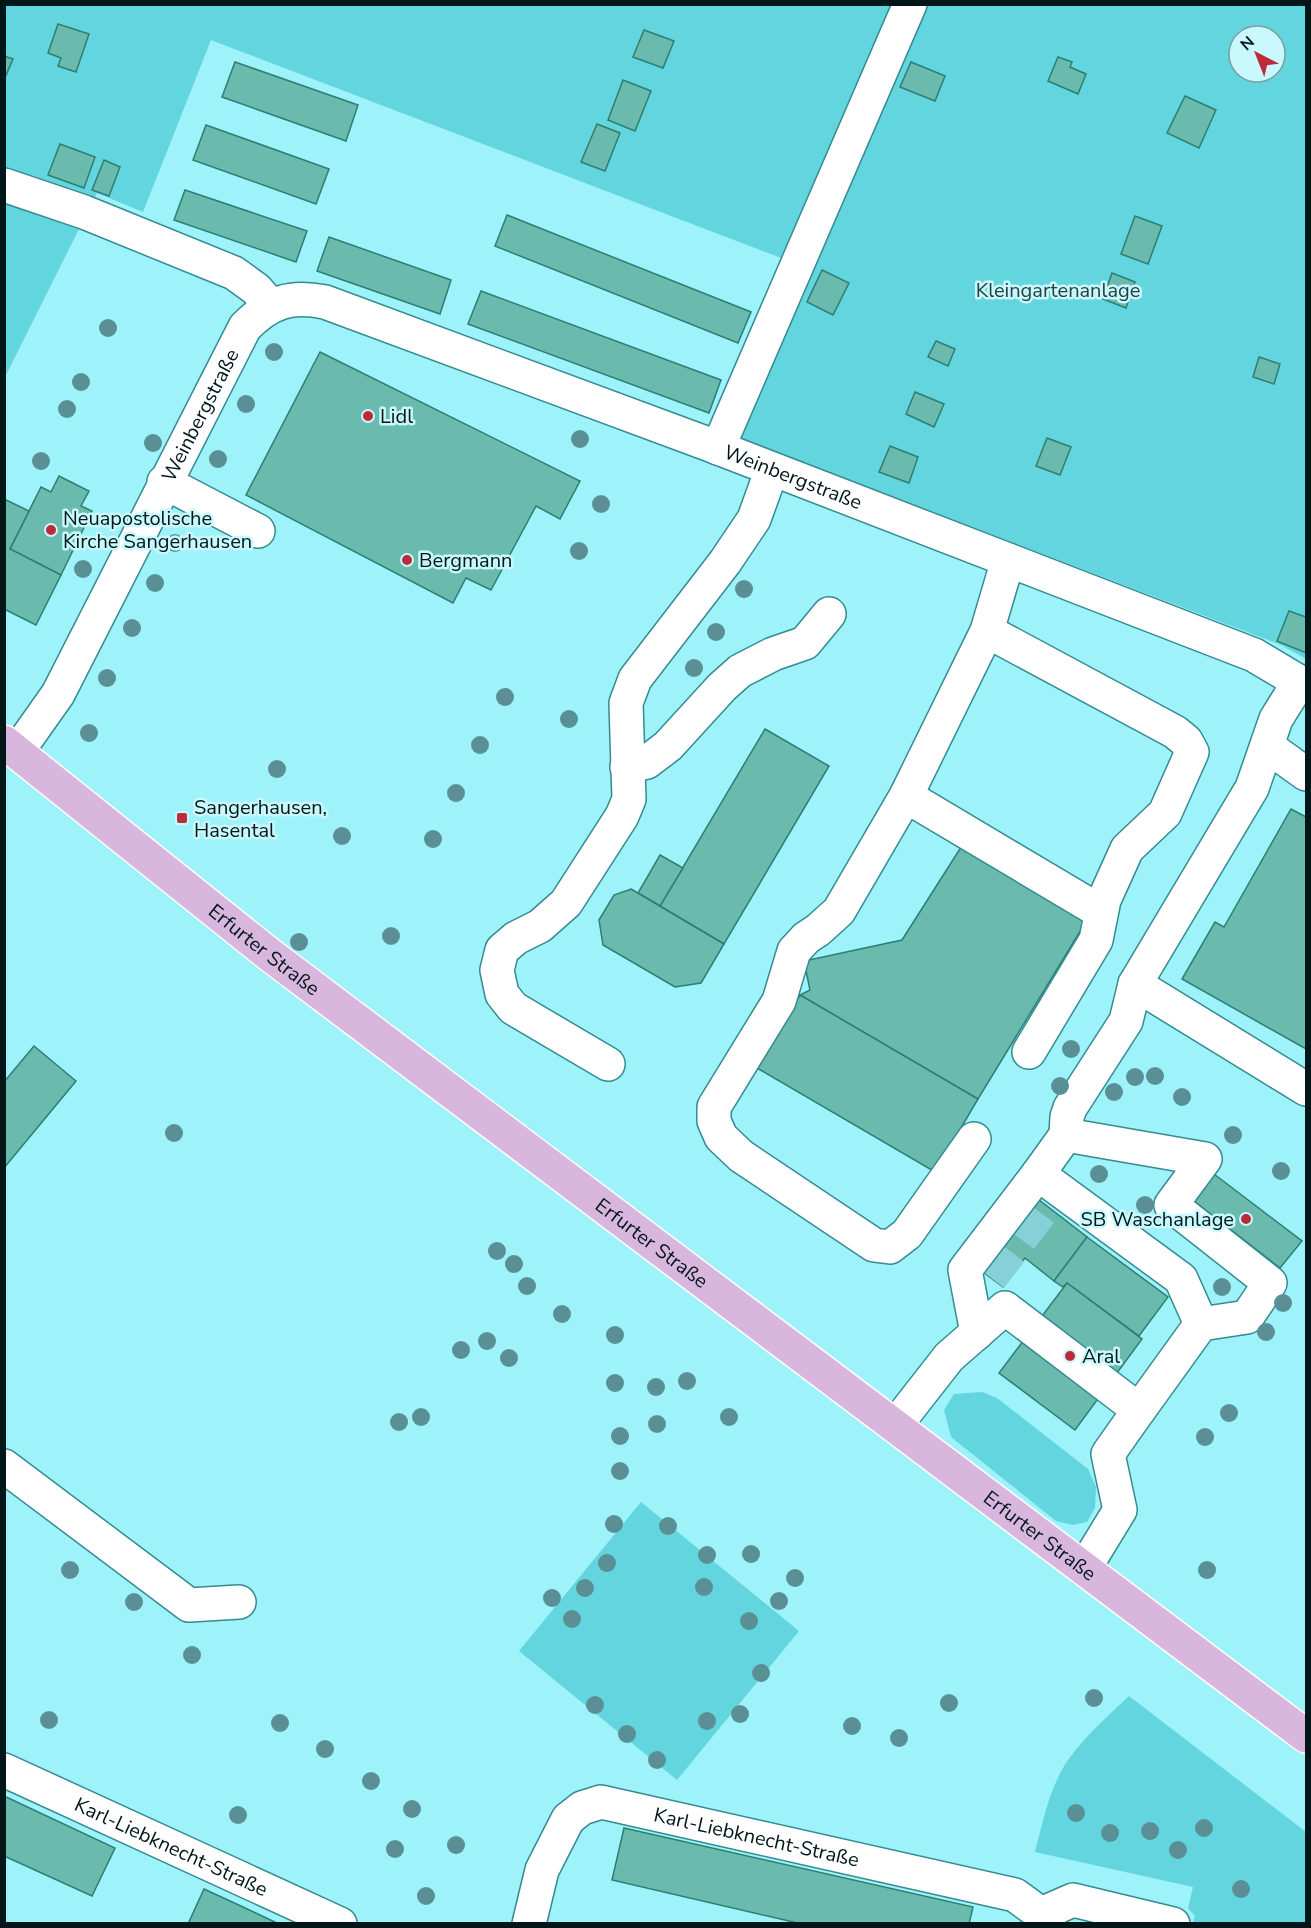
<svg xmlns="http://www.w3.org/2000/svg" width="1311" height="1928" viewBox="0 0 1311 1928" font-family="'Nunito Sans',sans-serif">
<rect width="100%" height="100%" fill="#9ef2f9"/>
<g fill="#63d5de" fill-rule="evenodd">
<path d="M5,5h1301v654l-25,-14 -544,-208 73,-168 -599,-229 -68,172 -46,-19 -92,184zM1239,36h36v36h-36z"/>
<path d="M982,1392l15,6 91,71 8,18 -1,21 -8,14 -14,3 -17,-4 -105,-84 -7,-27 10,-16z"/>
<path d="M641,1502l158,129 -122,149 -158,-129z"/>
<path d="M1129,1696l177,136v91h-113l2,-7 -7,-8 5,-21 -158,-35c8,-31 15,-66 33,-92 17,-24 40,-44 61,-64z"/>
</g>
<g fill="#6abaad" stroke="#2b7f73" stroke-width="1.5">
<path d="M58,24l31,10 -13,38 -18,-6 3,-8 -13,-5z"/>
<path d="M644,30l30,11 -11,27 -30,-11z"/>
<path d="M4,56l9,3 -9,21z"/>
<path d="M1058,57l14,5 -2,5 16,7 -8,20 -30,-13z"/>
<path d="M235,62l123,43 -12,36 -124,-44z"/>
<path d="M911,62l34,14 -10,25 -35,-14z"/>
<path d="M623,80l28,11 -16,40 -27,-11z"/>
<path d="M1185,96l31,14 -17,38 -32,-15z"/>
<path d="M597,124l23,9 -15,38 -24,-9z"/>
<path d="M206,125l123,44 -13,35 -123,-44z"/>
<path d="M60,144l35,13 -11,31 -36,-13z"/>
<path d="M104,160l16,7 -11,29 -17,-6z"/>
<path d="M185,190l122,41 -11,31 -122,-42z"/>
<path d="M507,215l244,97 -13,31 -243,-97z"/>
<path d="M1135,216l27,10 -14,38 -27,-10z"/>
<path d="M329,237l122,43 -11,34 -123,-43z"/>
<path d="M822,270l27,13 -16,32 -26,-13z"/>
<path d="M1112,273l23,9 -9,26 -23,-9z"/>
<path d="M481,291l240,89 -12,33 -241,-89z"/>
<path d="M936,341l19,8 -7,17 -20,-9z"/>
<path d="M320,352l260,129 -20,38 -24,-13 -45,84 -25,-12 -13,25 -207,-108z"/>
<path d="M1259,357l21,7 -6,20 -21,-7z"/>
<path d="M915,392l29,12 -10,23 -28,-13z"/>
<path d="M1047,438l24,9 -11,28 -24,-9z"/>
<path d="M890,446l28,11 -9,26 -30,-11z"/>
<path d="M59,476l30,15 -8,15 11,5 -31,64 -51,-26 31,-62 10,5z"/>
<path d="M4,499l25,12 -19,38 51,26 -25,50 -32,-16z"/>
<path d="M1289,611l17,6v36l-29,-12z"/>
<path d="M765,729l64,37 -105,178 -64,-38z"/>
<path d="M1291,809l15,8v232l-124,-70 33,-57 9,5z"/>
<path d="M963,844l124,76 -109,179 -178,-104 10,-5 -6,-29 98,-21z"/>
<path d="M660,855l23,13 -23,38 -22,-13z"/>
<path d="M631,889l93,55 -23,39 -26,4 -72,-42 -4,-25 15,-25z"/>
<path d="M800,995l178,104 -43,73 -178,-104z"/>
<path d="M34,1046l42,35 -72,87v-86z"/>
<path d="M1210,1171l92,70 -22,27 -90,-70z"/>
<path d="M1034,1196l53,41 -33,44 -29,-23 -22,29 -24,-18z"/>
<path d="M1087,1237l81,60 -29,39 -72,-53 -4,4 -9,-6z"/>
<path d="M1067,1283l75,56 -67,91 -76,-57z"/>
<path d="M4,1796l111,52 -23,48 -88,-40z"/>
<path d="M624,1828l349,79 -4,17h-167l-190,-44z"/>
<path d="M204,1889l39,18 36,17h-91z"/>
</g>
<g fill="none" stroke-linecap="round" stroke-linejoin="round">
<path stroke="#86d1d7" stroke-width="33" stroke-dasharray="33 16" stroke-linecap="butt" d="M991,1278l55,-72"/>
<g stroke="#348b91" stroke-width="36">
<g id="minor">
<path d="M4,185l80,27 150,61 22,16 15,17"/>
<path d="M718,448l192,-444"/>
<path d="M164,482l94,49"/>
<path d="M987,631l188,101 11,9 6,11 -27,61 -38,36 -23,51 -8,40 -67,112"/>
<path d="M1267,746l39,28"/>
<path id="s1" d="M17,752l41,-58 187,-367c25,-25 45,-32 80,-25l383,142 546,211 52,31"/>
<path d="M627,767l20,-5 21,-16 54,-59 18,-16 33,-17 32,-11 24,-29"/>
<path d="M906,796l195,116"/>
<path d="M1135,984l171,105"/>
<path d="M608,1064l-95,-56 -11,-14 -5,-24 5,-20 14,-12 24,-12 26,-23 56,-87 7,-17 -3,-96 9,-24 90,-117 29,-43 18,-50"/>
<path d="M1066,1135l1,-18 3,-9 56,-87 9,-37 117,-196 24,-69 23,-37"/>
<path d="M974,1139l-67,95 -17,13 -16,-2 -133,-89 -20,-19 -7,-16v-14l65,-106 15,-50 12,-13 12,-8 21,-19 67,-115 81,-165 21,-71"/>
<path d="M1038,1174l28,-39 139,24 -34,46 99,78 -23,34 -46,7"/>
<path d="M977,1333l-12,-63 73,-96 143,105 20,45 -62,86"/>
<path d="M895,1426l54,-69 56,-49 134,102 -31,44 12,56 -36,59"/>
<path d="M4,1466l185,139 50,-3"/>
<path id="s2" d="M4,1770l336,154"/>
<path d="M1041,1914l32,-14 100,24"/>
<path id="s3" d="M529,1924l13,-54 26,-51 14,-11 19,-6 414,93 26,19 8,10"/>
</g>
</g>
<g stroke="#fff" stroke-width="36">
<g id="major">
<path id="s4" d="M4,742l266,213 1036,781"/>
</g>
</g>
<use href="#minor" stroke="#fff" stroke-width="33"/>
<use href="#major" stroke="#d9b6de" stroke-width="33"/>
</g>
<g fill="#5a9095">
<circle cx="108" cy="328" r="9"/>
<circle cx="274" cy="352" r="9"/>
<circle cx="81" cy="382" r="9"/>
<circle cx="246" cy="404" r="9"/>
<circle cx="67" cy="409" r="9"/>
<circle cx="580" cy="439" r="9"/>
<circle cx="153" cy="443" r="9"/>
<circle cx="218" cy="459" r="9"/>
<circle cx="41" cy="461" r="9"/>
<circle cx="601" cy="504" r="9"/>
<circle cx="175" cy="543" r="9"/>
<circle cx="579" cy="551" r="9"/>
<circle cx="83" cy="569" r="9"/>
<circle cx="155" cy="583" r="9"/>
<circle cx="744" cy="589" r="9"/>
<circle cx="132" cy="628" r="9"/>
<circle cx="716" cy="632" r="9"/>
<circle cx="694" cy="668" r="9"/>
<circle cx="107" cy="678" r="9"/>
<circle cx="505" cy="697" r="9"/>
<circle cx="569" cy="719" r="9"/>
<circle cx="89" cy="733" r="9"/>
<circle cx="480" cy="745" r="9"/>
<circle cx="277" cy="769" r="9"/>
<circle cx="456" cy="793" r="9"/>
<circle cx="342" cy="836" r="9"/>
<circle cx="433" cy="839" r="9"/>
<circle cx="391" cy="936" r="9"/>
<circle cx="299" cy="942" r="9"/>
<circle cx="1071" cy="1049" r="9"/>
<circle cx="1155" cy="1076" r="9"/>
<circle cx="1135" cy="1077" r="9"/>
<circle cx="1060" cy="1086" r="9"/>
<circle cx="1114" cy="1092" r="9"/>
<circle cx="1182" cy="1097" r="9"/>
<circle cx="174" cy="1133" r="9"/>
<circle cx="1233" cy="1135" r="9"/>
<circle cx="1281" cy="1171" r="9"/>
<circle cx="1099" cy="1174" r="9"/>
<circle cx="1145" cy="1205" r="9"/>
<circle cx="497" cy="1251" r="9"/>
<circle cx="514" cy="1264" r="9"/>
<circle cx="527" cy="1286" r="9"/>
<circle cx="1222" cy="1287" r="9"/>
<circle cx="1283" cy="1303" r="9"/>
<circle cx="562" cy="1314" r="9"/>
<circle cx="1266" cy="1332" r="9"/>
<circle cx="615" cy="1335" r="9"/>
<circle cx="487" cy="1341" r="9"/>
<circle cx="461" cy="1350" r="9"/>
<circle cx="509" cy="1358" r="9"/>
<circle cx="687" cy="1381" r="9"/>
<circle cx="615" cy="1383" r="9"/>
<circle cx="656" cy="1387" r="9"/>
<circle cx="1229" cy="1413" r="9"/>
<circle cx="421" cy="1417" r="9"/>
<circle cx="729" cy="1417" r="9"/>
<circle cx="399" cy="1422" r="9"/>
<circle cx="657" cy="1424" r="9"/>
<circle cx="620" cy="1436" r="9"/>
<circle cx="1205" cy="1437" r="9"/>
<circle cx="620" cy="1471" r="9"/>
<circle cx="614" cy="1524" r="9"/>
<circle cx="668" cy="1526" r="9"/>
<circle cx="751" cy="1554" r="9"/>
<circle cx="707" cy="1555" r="9"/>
<circle cx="607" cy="1563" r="9"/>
<circle cx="70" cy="1570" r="9"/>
<circle cx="1207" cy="1570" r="9"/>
<circle cx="795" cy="1578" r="9"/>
<circle cx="704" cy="1587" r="9"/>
<circle cx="585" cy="1588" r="9"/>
<circle cx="552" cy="1598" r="9"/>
<circle cx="779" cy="1601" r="9"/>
<circle cx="134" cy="1602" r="9"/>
<circle cx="572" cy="1619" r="9"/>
<circle cx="749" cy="1621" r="9"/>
<circle cx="192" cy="1655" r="9"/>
<circle cx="761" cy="1673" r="9"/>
<circle cx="1094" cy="1698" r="9"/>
<circle cx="949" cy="1703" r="9"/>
<circle cx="595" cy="1705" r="9"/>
<circle cx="740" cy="1714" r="9"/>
<circle cx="49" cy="1720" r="9"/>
<circle cx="707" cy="1721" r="9"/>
<circle cx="280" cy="1723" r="9"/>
<circle cx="852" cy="1726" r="9"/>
<circle cx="627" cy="1734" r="9"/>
<circle cx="899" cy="1738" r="9"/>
<circle cx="325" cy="1749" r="9"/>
<circle cx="657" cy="1760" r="9"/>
<circle cx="371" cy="1781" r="9"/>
<circle cx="412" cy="1809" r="9"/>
<circle cx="1076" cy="1813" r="9"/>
<circle cx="238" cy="1815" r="9"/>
<circle cx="1204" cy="1828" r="9"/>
<circle cx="1150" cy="1831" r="9"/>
<circle cx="1110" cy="1833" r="9"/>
<circle cx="456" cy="1845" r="9"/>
<circle cx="395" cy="1849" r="9"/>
<circle cx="1178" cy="1850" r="9"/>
<circle cx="1241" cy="1889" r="9"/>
<circle cx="426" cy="1896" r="9"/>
</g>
<g fill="#bc2b37" stroke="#c9f9fd" stroke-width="2">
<circle cx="368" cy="416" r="6"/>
<circle cx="51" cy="530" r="6"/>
<circle cx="407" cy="560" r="6"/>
<rect x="176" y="812" width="12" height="12" rx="3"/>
<circle cx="1246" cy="1219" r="6"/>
<circle cx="1070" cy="1356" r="6"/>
</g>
<g text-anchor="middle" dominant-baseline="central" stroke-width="5" stroke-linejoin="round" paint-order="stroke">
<g font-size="20" fill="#234043" stroke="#c9f9fd">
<text x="1058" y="290">Kleingartenanlage</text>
</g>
<g font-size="20" fill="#001719" stroke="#c9f9fd">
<text stroke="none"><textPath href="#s1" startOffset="384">Weinbergstraße</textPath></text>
<text stroke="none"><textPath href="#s1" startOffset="1071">Weinbergstraße</textPath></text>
<text stroke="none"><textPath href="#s4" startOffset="333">Erfurter Straße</textPath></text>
<text stroke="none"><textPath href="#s4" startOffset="819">Erfurter Straße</textPath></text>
<text stroke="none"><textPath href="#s4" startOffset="1305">Erfurter Straße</textPath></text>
<text stroke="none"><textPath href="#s3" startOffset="310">Karl-Liebknecht-Straße</textPath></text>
<text stroke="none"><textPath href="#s2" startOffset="184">Karl-Liebknecht-Straße</textPath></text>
</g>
<g font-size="20" fill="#001719" stroke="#c9f9fd" text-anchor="start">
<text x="380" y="416">Lidl</text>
<text x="63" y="518">Neuapostolische<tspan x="63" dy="23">Kirche Sangerhausen</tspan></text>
<text x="419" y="560">Bergmann</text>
<text x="194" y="807">Sangerhausen,<tspan x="194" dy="23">Hasental</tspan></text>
<text x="1234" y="1219" text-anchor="end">SB Waschanlage</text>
<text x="1082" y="1356">Aral</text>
</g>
</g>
<rect width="1311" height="1928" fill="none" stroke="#001719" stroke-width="12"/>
<g transform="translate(1257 54) rotate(318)"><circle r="28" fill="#c9f9fd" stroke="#799fa2" stroke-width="1.5"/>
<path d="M0-4.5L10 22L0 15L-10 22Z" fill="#bc2b37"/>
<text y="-9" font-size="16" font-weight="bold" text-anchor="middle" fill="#001719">N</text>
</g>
</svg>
